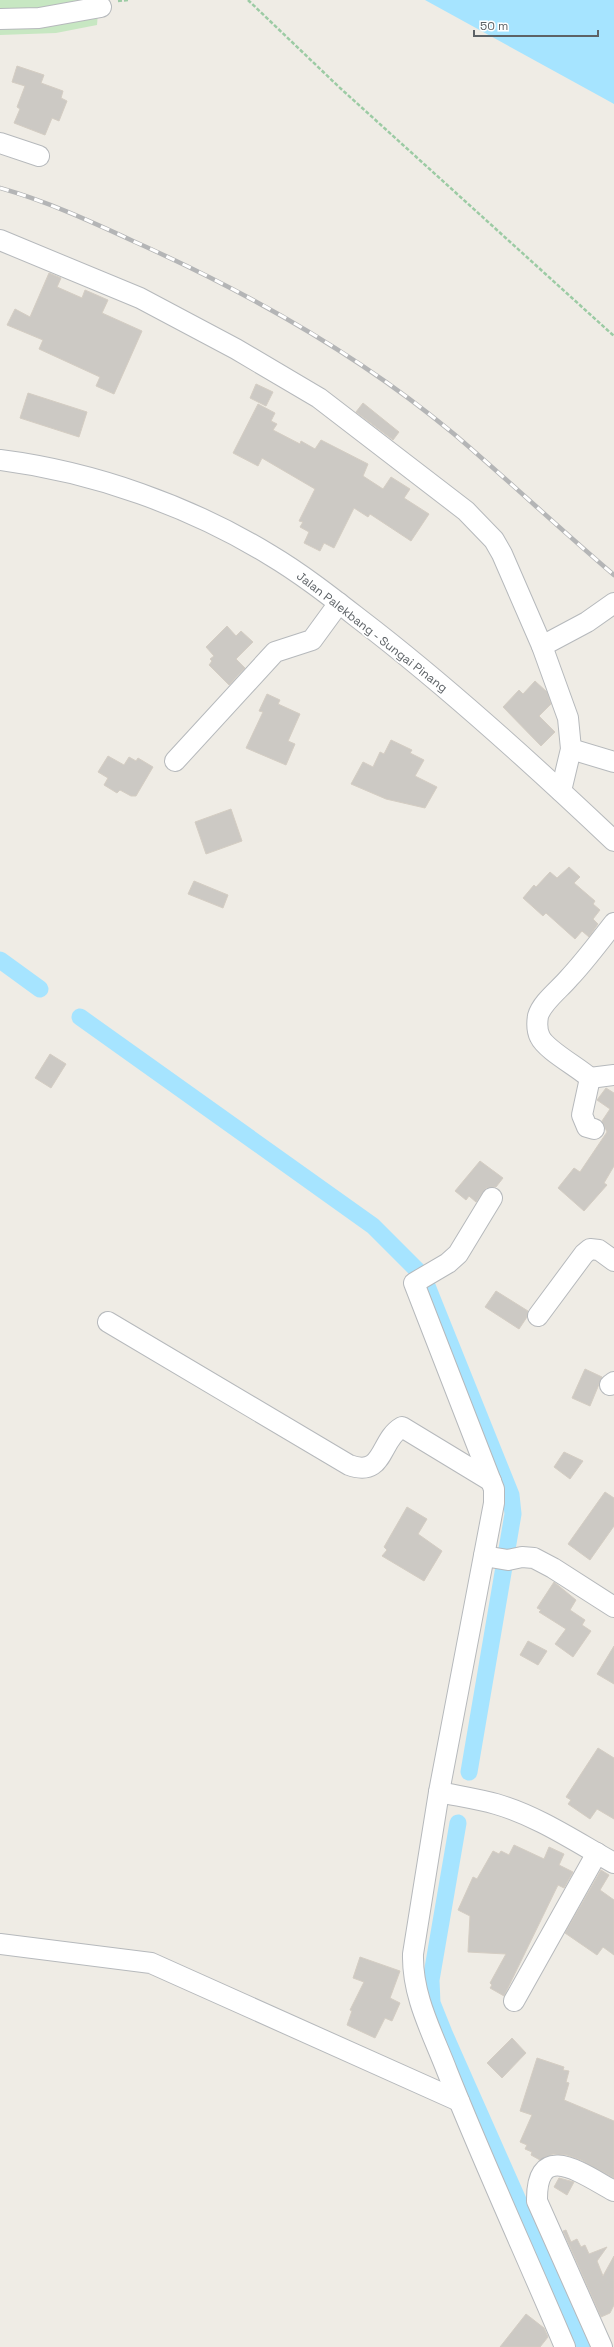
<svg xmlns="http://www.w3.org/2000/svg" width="614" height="2347" viewBox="0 0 614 2347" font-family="'Space Grotesk',sans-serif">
<rect width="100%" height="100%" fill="#efece5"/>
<path fill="#c7e7c2" d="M0,0h99l-2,25 -41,8 -56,2z"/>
<path fill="#a6e4ff" d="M425,0h189v104l-9,-5z"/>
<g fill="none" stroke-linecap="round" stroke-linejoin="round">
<g stroke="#a6e4ff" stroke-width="17">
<path d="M0,960l40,29"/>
<path d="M80,1017l293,209 44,44 10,16 84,209 2,19 -44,258"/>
<path d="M458,1823l-27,157 1,23 12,30 139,314"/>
</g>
</g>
<g fill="#ccc9c4" stroke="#d4cdc3">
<path d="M17,66l27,9 -3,8 22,8 -2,7 6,3 -8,20 -7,-3 -7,17 -31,-12 6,-14 -3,-2 8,-21 -13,-4z"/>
<path d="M49,273l12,5 -4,9 25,11 3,-8 23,10 -6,13 40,18 -28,63 -18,-8 4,-9 -61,-28 4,-9 -36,-15 8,-16 15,8z"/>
<path d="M256,384l17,8 -7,14 -16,-8z"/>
<path d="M28,393l59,19 -8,25 -59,-19z"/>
<path d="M363,403l36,29 -6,8 -37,-28z"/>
<path d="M258,404l17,9 -4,8 6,3 -4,6 27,14 1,-3 14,8 6,-9 47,24 -5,12 20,13 8,-12 19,12 -6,9 25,16 -18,27 -41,-27 -2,3 -14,-9 -20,40 -10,-5 -4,8 -16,-8 5,-11 -9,-5 3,-5 -4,-1 16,-32 -53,-31 -4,8 -25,-13z"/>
<path d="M227,626l9,10 5,-5 12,11 -17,17 9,9 -16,17 -20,-20 3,-4 -2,-2 4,-3 -8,-9z"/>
<path d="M535,681l12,11 4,12 -12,12 16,16 -14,14 -38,-39 16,-17 4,4z"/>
<path d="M267,694l13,6 -2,4 22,10 -12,27 7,3 -9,21 -40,-17 17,-36 -4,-1z"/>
<path d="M391,740l21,10 -2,3 14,7 -9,16 22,11 -12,21 -39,-9 -35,-15 12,-22 10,5 7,-15 4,2z"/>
<path d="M108,756l16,9 5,-8 7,4 2,-3 15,9 -17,29h-5l-11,-6 -3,3 -13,-8 4,-7 -10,-6z"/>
<path d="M231,809l11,32 -36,13 -11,-32z"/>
<path d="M569,867l11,10 -6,6 21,18 -2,3 7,6 -7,9 5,5 -9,13 -7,-6 -7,8 -29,-26 -3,3 -20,-18 11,-13 2,2 14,-15 7,6z"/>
<path d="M194,881l34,14 -5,13 -35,-14z"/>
<path d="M50,1054l16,10 -15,24 -16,-10z"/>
<path d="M606,1088l8,5v73l-10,17 3,2 -23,26 -26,-23 16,-20 6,4 27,-40 -5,-11 8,-12 -13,-9z"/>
<path d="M480,1161l23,17 -7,9 -10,1 -10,14 -7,-6 -3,4 -11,-9z"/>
<path d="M496,1291l32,20 -1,6 -8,12 -34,-22z"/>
<path d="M585,1369l17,8 -12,29 -18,-8z"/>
<path d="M564,1452l19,9 -13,18 -16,-12z"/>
<path d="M605,1492l9,6v28l-24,34 -22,-16z"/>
<path d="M407,1507l20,12 -9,15 24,17 -18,30 -42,-25 5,-6 -3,-3z"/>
<path d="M554,1582l22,18 -6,10 15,10 -3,5 9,6 -18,26 -18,-13 11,-15 -27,-17 2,-2 -4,-2z"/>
<path d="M528,1641l19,10 -9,14 -18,-10z"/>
<path d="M614,1646v38l-17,-10z"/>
<path d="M598,1748l16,10v61l-17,-10 -7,10 -22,-15 3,-4 -5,-3z"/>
<path d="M514,1845l30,14 5,-12 15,7 -5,11 14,7 -9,16 -6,-3 -54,111 -14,-8 2,-3 -2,-2 16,-29 -38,-2 2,-36 -12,-6 15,-33 4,2 16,-28 6,3 2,-3 8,4z"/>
<path d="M601,1870l8,5 -9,15 14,10v55l-11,-8 -6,8 -32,-22z"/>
<path d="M360,1957l40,14 -10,27 10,5 -8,18 -7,-3 -10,20 -28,-13 5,-14 -2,-1 14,-28 -11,-4z"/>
<path d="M512,2038l14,15 -24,25 -15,-15z"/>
<path d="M537,2058l27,9 -1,3 6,1 -3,11 3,1 -5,17 50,21v57l-33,-18 -14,-5 -14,-1 -13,6 -9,-5 1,-3 -7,-3 2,-4 -7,-3 12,-27 -12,-4z"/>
<path d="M559,2178l15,4 -7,13 -13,-8z"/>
<path d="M566,2230l5,12 6,-3 4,8 4,-2 4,9 18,-7 -10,14 6,15 11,-20v49l-4,8 -9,4 -38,-86z"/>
<path d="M526,2314l18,14 4,9 -8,10h-40z"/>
</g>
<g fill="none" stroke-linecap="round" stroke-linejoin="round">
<g stroke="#b6b9bc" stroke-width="22">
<g id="minor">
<path d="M0,19l39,-1 62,-11"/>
<path d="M0,143l39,13"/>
<path d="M0,240l140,58 96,51 83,49 147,113 28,29 8,14 40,92 26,72 3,31 -10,42"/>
<path d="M0,460c94,12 190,46 270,95 37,22 71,50 105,76 83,65 162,137 239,210"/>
<path d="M542,646l45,-24 27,-19"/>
<path d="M571,749l43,13"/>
<path d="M175,761l100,-109 37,-12 27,-37"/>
<path d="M590,1078c-12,-11 -44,-28 -50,-41 -3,-6 -3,-15 -2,-21 4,-14 22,-27 31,-38 16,-17 30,-36 45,-55"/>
<path d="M590,1078l-8,37 5,12 7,2"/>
<path d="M590,1078l24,-3"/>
<path d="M492,1198l-34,56 -10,9 -34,20 80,206v14l-55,289 -26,162c-1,42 19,78 34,117 37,93 79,184 118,276"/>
<path d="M538,1316l46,-62 6,-5 9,1 15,11"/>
<path d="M108,1322l241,143c36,13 30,-25 53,-38l89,54"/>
<path d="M610,1385l4,-3"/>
<path d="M484,1556l24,4 14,-3 12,1 19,10 61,39"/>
<path d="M439,1792c19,4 39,7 57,12 42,12 80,38 118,59"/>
<path d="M0,1944l151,19 308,138"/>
<path d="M514,2001l83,-148"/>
<path d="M602,2347l-65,-146c-1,-63 47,-26 77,-10"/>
</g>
</g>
<g stroke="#9ccba4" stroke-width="2.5" stroke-dasharray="4 2" stroke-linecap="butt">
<path d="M248,0l91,87 275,249"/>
<path d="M118,1l10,-1"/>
</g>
<use href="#minor" stroke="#fff" stroke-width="20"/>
<g stroke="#b4b5b6" stroke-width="4.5">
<path id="rail" d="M0,188c46,13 90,33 133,53 114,51 225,113 321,193 54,46 106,95 160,141"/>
</g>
<use href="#rail" stroke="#fff" stroke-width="3" stroke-dasharray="9" stroke-linecap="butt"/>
</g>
<g text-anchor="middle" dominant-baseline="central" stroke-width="3.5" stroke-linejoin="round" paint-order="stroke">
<g font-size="12" fill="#5d6266" stroke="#fff">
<text transform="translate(372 632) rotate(38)">Jalan Palekbang - Sungai Pinang</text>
</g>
</g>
<path d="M474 30v6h124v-6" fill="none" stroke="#5d6266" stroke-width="2"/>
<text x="480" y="30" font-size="12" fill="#5d6266" stroke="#ffffff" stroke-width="3" paint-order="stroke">50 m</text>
</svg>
